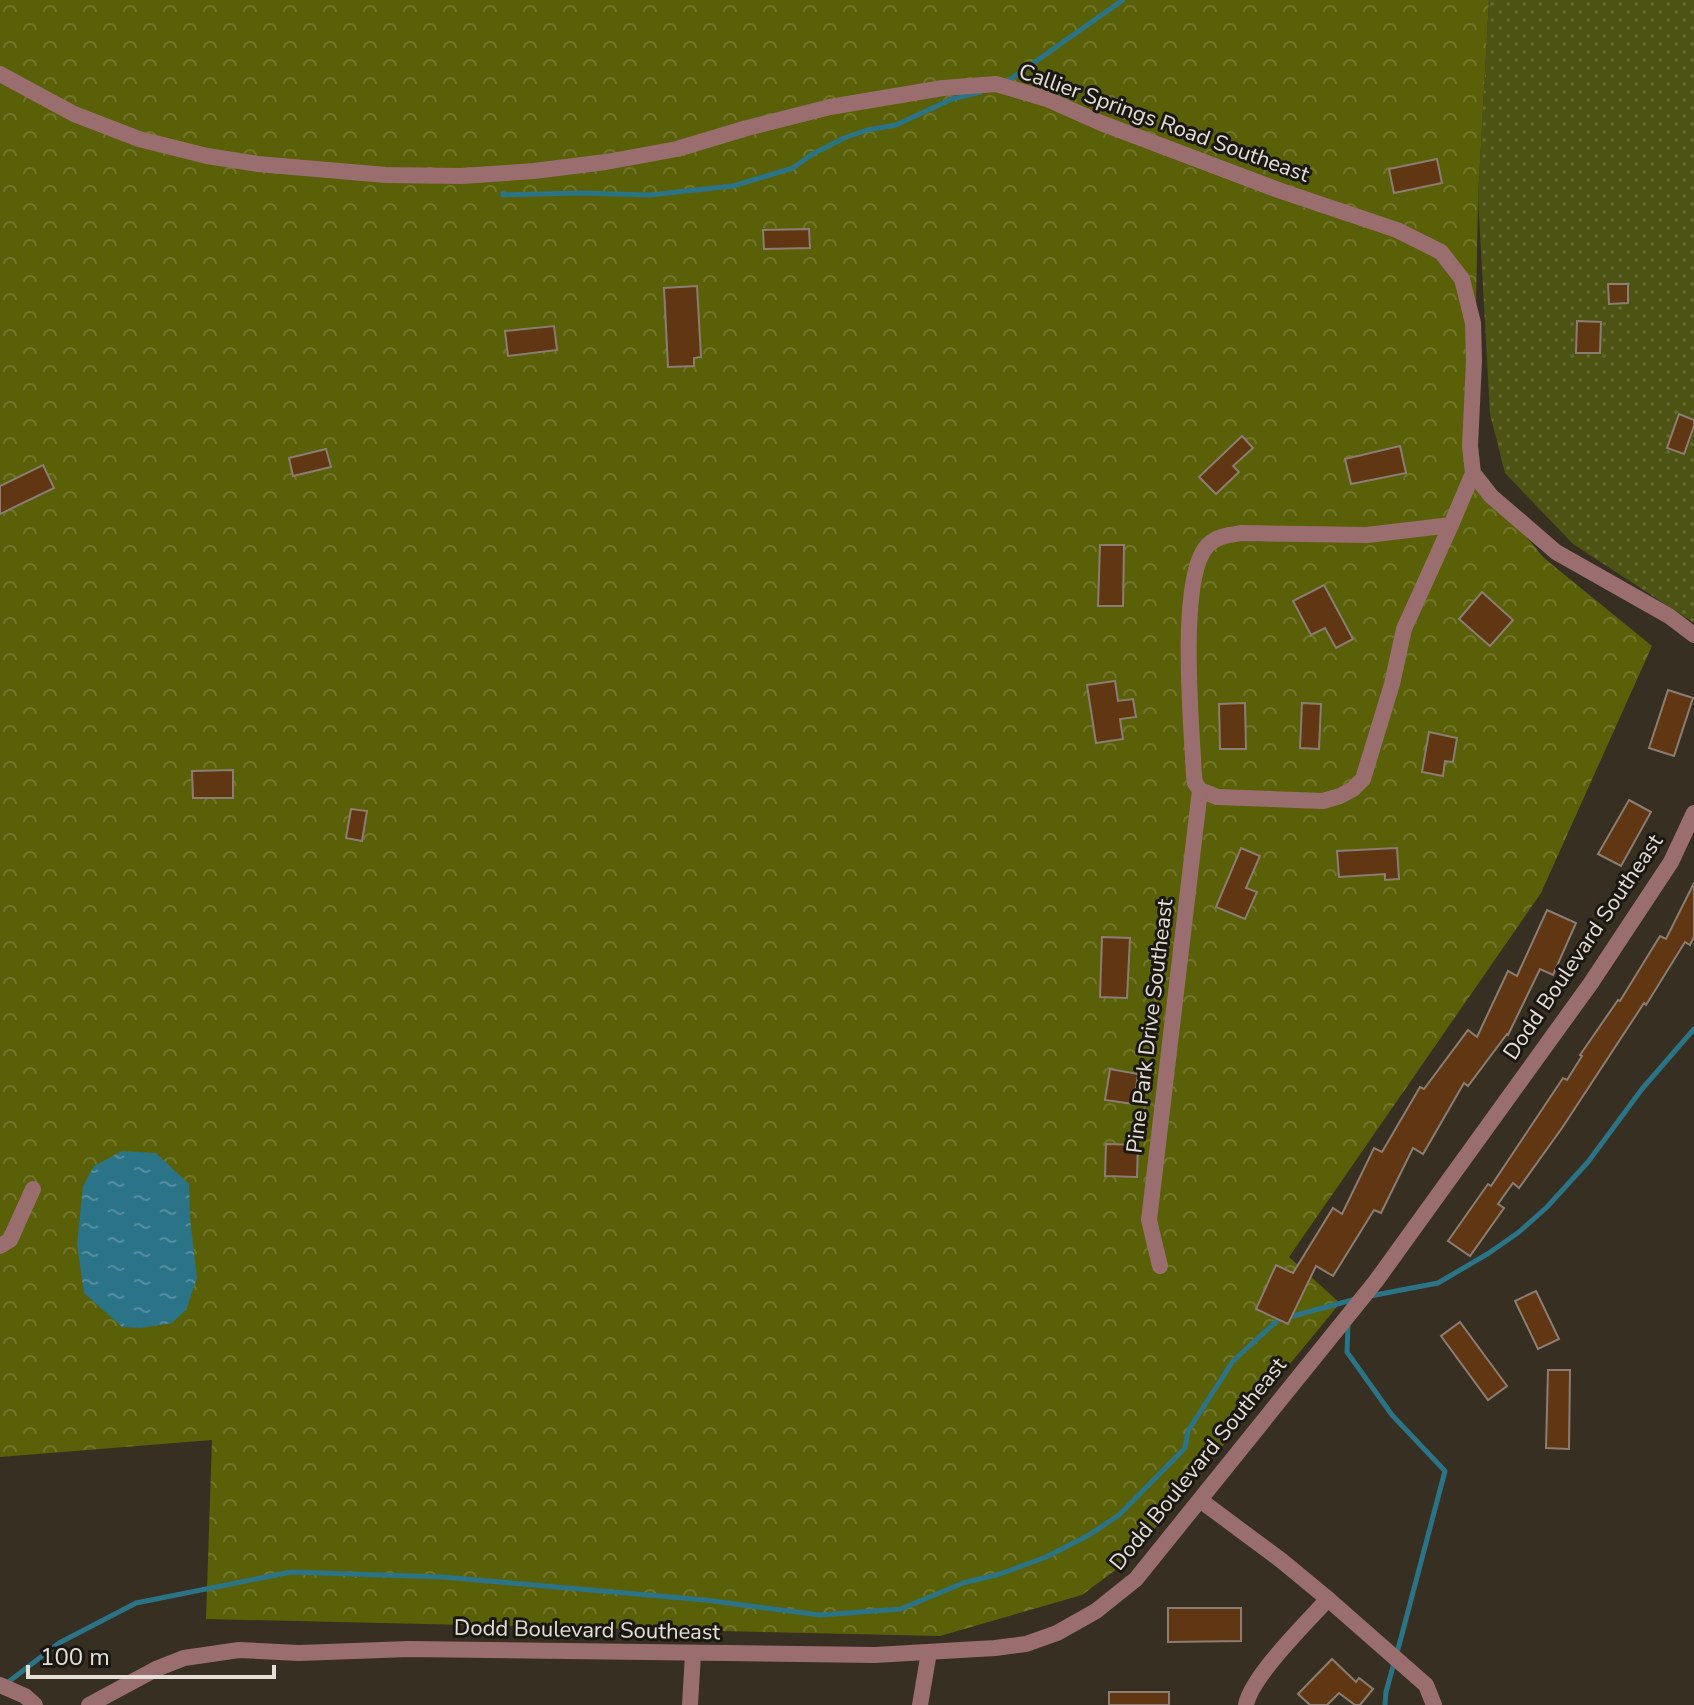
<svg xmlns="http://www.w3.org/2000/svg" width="1694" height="1705" viewBox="0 0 1694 1705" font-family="'Nunito Sans',sans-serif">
<defs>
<pattern id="grass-dots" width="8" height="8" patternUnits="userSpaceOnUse" patternTransform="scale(2)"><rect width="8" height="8" fill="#4d5313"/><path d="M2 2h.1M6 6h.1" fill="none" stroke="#666b35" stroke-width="1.8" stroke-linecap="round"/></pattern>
<pattern id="forest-crowns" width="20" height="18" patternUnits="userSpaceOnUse" patternTransform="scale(2)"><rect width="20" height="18" fill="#596008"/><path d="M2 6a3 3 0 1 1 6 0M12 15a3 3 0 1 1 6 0" fill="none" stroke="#71762b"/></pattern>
<pattern id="water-ripples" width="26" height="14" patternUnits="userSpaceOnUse" patternTransform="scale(2)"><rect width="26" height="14" fill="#2b7387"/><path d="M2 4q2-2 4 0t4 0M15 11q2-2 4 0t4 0" fill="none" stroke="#548d9d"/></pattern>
</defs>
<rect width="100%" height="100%" fill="#372f22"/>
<path fill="url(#grass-dots)" d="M1489,0h205v623l-121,-79 -68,-71 -15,-59 -12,-216z"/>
<path fill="url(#forest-crowns)" d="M0,0h1489l-11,198 -5,275 71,85 108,88 -111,247 -252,364 51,46 -211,257 -47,35 -142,41 -734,-17 6,-179 -212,17z"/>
<path fill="url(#water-ripples)" d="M122,1151l34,2 33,31 1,34 7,60 -11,32 -14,13 -31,5 -19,-1 -38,-34 -7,-49 6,-58 11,-20z"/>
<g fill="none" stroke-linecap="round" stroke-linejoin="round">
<g stroke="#2b7387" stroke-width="5">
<path d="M1005,83l118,-83"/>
<path d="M503,193v2l78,-2 68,2 84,-9 60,-18 18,-13 33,-17 23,-8 29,-5 56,-26 29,-7"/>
<path d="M1370,1296l68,-13 51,-30 30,-21 28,-25 41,-45 54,-73 52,-60"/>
<path d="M1348,1325l-1,27 45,63 53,56 -48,182"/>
<path d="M7,1683l52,-40 77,-40 155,-31 152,5 262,23 115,15 81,-6 62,-26 37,-9 46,-17 43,-22 30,-20 66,-67 3,-17 45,-70 45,-41 78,-21"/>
<path d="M1385,1705l1,-13 8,-29"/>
</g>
</g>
<g fill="#603613" stroke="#8c7d73" stroke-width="2">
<path d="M1437,159l5,24 -48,10 -5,-24z"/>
<path d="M809,229l1,19 -46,1 -1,-19z"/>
<path d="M1608,284h20v19l-19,1z"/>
<path d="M697,286l4,71 -7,1v8l-26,1 -4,-79z"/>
<path d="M1577,321l24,1 -1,31h-24z"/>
<path d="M554,326l3,24 -49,6 -3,-25z"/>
<path d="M1679,414l15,6v6l-10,28 -17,-6z"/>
<path d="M1242,436l11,12 -20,18 6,6 -23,22 -17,-17z"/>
<path d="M1400,446l6,27 -55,11 -6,-25z"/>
<path d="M326,449l5,18 -38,9 -4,-18z"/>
<path d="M43,465l11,23 -54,26v-28z"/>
<path d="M1100,545h24l-1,61h-25z"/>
<path d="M1324,585l29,54 -17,9 -11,-20 -14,7 -18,-34z"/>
<path d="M1482,592l31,28 -23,26 -31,-27z"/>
<path d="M1115,681l3,20 15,-2 3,18 -16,2 3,20 -27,4 -9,-58z"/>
<path d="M1668,690l25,8 -19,58 -25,-8z"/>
<path d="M1245,703l1,46h-26l-1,-45z"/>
<path d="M1302,703l19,1 -2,45 -19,-1z"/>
<path d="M1429,732l28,6 -4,24 -8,-1 -2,15 -21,-4z"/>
<path d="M233,770v28h-40l-1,-27z"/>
<path d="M1629,800l22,12 -30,54 -23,-12z"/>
<path d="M351,809l16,2 -5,30 -16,-3z"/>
<path d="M1241,848l19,8 -14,32 11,4 -12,27 -29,-12z"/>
<path d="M1397,848l2,31 -14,1v-6l-46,3 -2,-26z"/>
<path d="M1694,883v54l-4,8 -5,-3 -39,63 -2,-2 -82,125 -43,60 -6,-5 -15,21 6,4 -34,48 -22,-15 40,-57 3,2 72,-108 4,2 15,-24 -2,-1 38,-55 2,1 40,-65 6,3z"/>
<path d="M1547,910l29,13 -23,52 -13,-6 -32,66 -1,-1 -39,52 -4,-3 -41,71 -10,-6 -32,65 -7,-3 -41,66 -17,-10 -28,58 -32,-15 20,-44 17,8 40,-65 9,6 32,-66 8,4 38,-65 4,2 44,-59 9,7 31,-66 9,5z"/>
<path d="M1102,937l28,1 -3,60 -27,-1z"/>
<path d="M1110,1069l28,5 -4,30 -29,-4z"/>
<path d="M1106,1144l32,1 -1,32 -32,-1z"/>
<path d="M1536,1291l23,48 -21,10 -23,-48z"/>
<path d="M1460,1322l47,64 -19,14 -47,-64z"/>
<path d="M1548,1370h22l-1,79 -23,-1z"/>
<path d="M1168,1608h73v33l-73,1z"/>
<path d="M1332,1659l24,23 3,-4 14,11 -13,16h-5l-16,-12 -12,12h-17l-12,-11z"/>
<rect x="1109" y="1692" width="60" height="13"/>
</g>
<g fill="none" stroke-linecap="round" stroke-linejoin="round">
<g stroke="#9a6d6f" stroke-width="16">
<path d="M0,74l74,40 65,25 68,17 51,8 128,11 75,1 73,-5 72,-9 71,-13 70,-21 83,-21 113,-19 53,-4 51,15 54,24 180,68 116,39 44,22 21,27 11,44 1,38 -4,85 3,27 18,23 65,56 113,64 25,19"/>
<path d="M1451,525l-84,10 -125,-2c-12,2 -25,3 -34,12 -31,31 -16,184 -14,231l1,7 5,7 17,7 106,4 17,-5 13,-7 10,-10 29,-95 12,-55 47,-104 22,-52"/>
<path d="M0,1246l10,-6 23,-51"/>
<path d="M1160,1266l-11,-46 51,-430"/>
<path d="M1200,1500l82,61 46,38 98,86 8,20"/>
<path d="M0,1685l25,11 10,9"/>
<path d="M89,1705l67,-36 28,-11 55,-8 60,3 110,-4 466,6 120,-7 31,-4 31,-11 39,-22 40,-32 240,-298 215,-298 80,-121 23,-49"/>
<path d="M690,1705l3,-51"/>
<path d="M920,1705l9,-53"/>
<path d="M1246,1705c5,-28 61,-83 82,-106"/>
</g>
</g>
<g text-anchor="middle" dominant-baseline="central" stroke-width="6" stroke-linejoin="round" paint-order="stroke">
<g font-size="22" fill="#e4dfd7" stroke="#1b1812">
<text transform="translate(1164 123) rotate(20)">Callier Springs Road Southeast</text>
<text transform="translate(1583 947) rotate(-56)">Dodd Boulevard Southeast</text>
<text transform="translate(1150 1026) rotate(-83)">Pine Park Drive Southeast</text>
<text transform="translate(1198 1464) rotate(-51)">Dodd Boulevard Southeast</text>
<text transform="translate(587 1630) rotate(1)">Dodd Boulevard Southeast</text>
</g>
</g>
<path d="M28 1665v12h246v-12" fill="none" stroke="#e4dfd7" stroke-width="4"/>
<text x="40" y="1665" font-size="24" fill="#e4dfd7" stroke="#1b1812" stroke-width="6" paint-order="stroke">100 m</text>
</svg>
